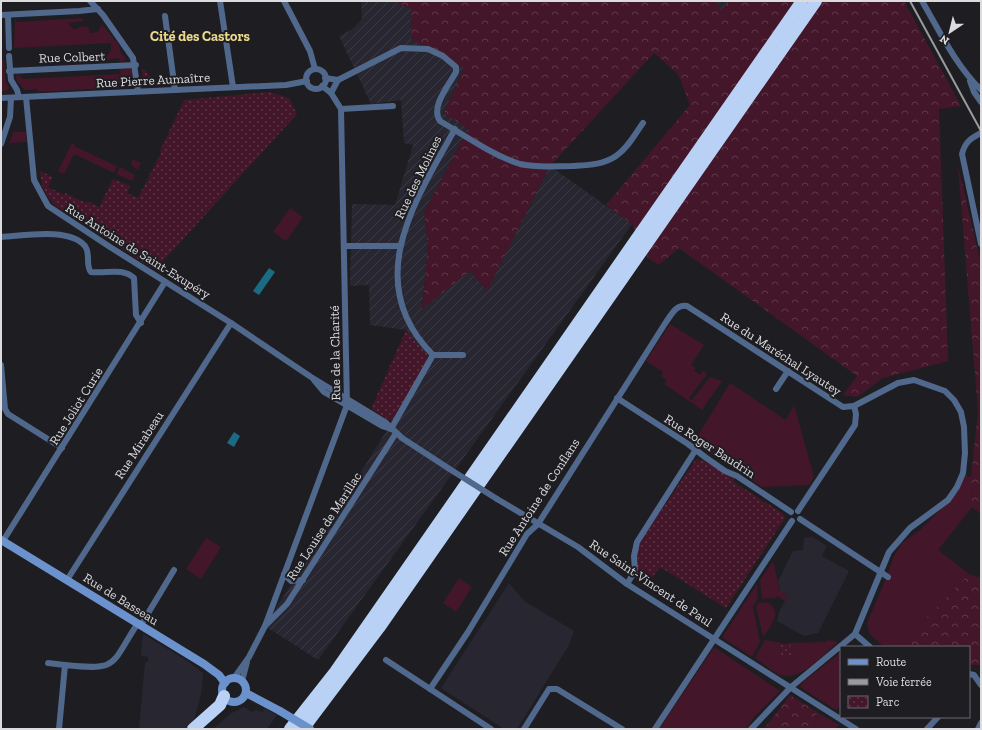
<svg xmlns="http://www.w3.org/2000/svg" width="982" height="730" viewBox="0 0 982 730" font-family="'Zilla Slab',serif">
<defs>
<pattern id="industrial-furrows" width="10" height="10" patternUnits="userSpaceOnUse"><rect width="10" height="10" fill="#282731"/><path d="M-1 1l2-2M0 10L10 0M9 11l2-2" fill="none" stroke="#3c3c45"/></pattern>
<pattern id="forest-crowns" width="20" height="18" patternUnits="userSpaceOnUse"><rect width="20" height="18" fill="#431729"/><path d="M2 6a3 3 0 1 1 6 0M12 15a3 3 0 1 1 6 0" fill="none" stroke="#5e3848"/></pattern>
<pattern id="park-dots" width="8" height="8" patternUnits="userSpaceOnUse"><rect width="8" height="8" fill="#431729"/><path d="M2 2h.1M6 6h.1" fill="none" stroke="#5e3848" stroke-width="1.8" stroke-linecap="round"/></pattern>
</defs>
<rect width="100%" height="100%" fill="#1e1d22"/>
<g fill="#282731">
<path d="M812,537l15,9 -5,10 27,15 -31,62 -14,3 -27,-15 2,-9 9,-17 -8,-4 -2,-10 15,-30 10,-1 1,-12z"/>
<path d="M509,583l15,18 50,30 -5,14 -52,84h-13l-63,-41z"/>
<path d="M143,634l46,28 14,11 -2,21 -7,25 -7,10h-48l6,-67h3v-5l-7,-1z"/>
<path d="M244,707l8,5 4,-2 7,2 1,-4 13,7 -10,14h-54l17,-15z"/>
</g>
<g fill="url(#industrial-furrows)">
<path d="M361,1h33l17,8v30l53,29 -20,45 24,16 -44,83 4,33 -6,63 48,-37 17,19 63,-124 82,58 -314,436 -53,-34 127,-204 36,-65 -22,-27 -36,-5 -1,-40 -19,1 2,-82 43,1 18,-60 -9,-2 -3,-43 -30,4 -32,-68 12,-6 11,-11z"/>
<path d="M716,1h14l-10,10z"/>
</g>
<g fill="#431729">
<path d="M82,18l2,3 -16,2 6,7 7,-4 7,1 2,6 8,-1 4,-8 17,21 2,8 5,5 -1,3 -6,1 1,-3 -2,-1 -15,2 8,-9v-8l-97,5 1,-29 2,3z"/>
<path d="M1,60h3l1,20 4,8 -3,3h-5z"/>
<path d="M130,68l2,3 1,13 -3,3 -92,5 -1,-3 -12,1 -8,-9 -1,-6h3l4,4 98,-5 -2,-5z"/>
<path d="M13,132h13v10l-16,1z"/>
<path d="M72,143l3,2 -1,1 43,20 -3,7 -40,-19 -10,20 -6,-3z"/>
<path d="M132,159l9,4 -3,7 -7,-5z"/>
<path d="M120,167l15,8 -3,6 -16,-7z"/>
<path d="M290,208l13,9 -17,24 -13,-9z"/>
<path d="M670,324l34,21 -13,20 5,3 -2,3 6,4 3,-4 4,3 -18,24 3,2 18,-23 12,4 -20,29 -38,-26 3,-4 -6,-4 2,-4 -17,-11z"/>
<path d="M730,383l56,37 8,-15 20,72 -5,8 -47,2 -68,-45z"/>
<path d="M965,475l6,2 1,30 -34,43 31,24 -71,73h-14l-15,-14 -2,-10 22,-52 4,-13 9,-15 17,-12 38,-38z"/>
<path d="M206,538l15,9 -20,32 -15,-10z"/>
<path d="M773,561l7,30 8,4 -3,6 -8,-5 -1,2 -14,1 -2,-19z"/>
<path d="M459,578l13,9 -16,25 -13,-9z"/>
<path d="M757,584l1,14 -5,9 7,35 -8,15 -29,-19v-2z"/>
<path d="M767,602c17,10 4,23 -4,35l-7,-30 3,-4z"/>
<path d="M765,640l18,3 -3,2 1,10 9,-11 -4,-1 40,-1 2,-2 10,2c-14,12 -38,40 -58,33 -9,-4 -18,-13 -25,-17z"/>
<path d="M714,647l66,44 -25,25 -9,13h-87z"/>
<path d="M841,652v53l-5,5 -36,-23 1,-3z"/>
<path d="M817,712l22,13 -3,4h-25l5,-7z"/>
</g>
<g fill="url(#forest-crowns)">
<path d="M394,1h322l4,9 10,-9h174l57,105 -22,3 9,252 -65,17 -26,19 -14,-2 14,-19 -178,-128 -20,17 -11,-7 -16,-34 -26,-19 84,-100 -12,-31 -24,-21 -104,113 -63,125 -17,-20 -48,38 6,-64 -4,-33 44,-83 -24,-16 20,-45 -53,-29v-30z"/>
<path d="M958,166l23,98v250l-9,-7 -1,-30 7,-66z"/>
<path d="M969,574l12,4v87h-12v-18h-71z"/>
<path d="M790,695l27,17 -1,10 -5,7h-47z"/>
</g>
<g fill="url(#park-dots)">
<path d="M142,70h3l13,16h-15z"/>
<path d="M269,92l20,6 8,16 -142,156 -98,-63c-12,-10 -16,-21 -17,-36l13,6 -5,10 16,8 1,-2 21,10 1,-2 12,6 14,-28 17,7 -3,7 11,5 23,-45 -1,-2 24,-51z"/>
<path d="M406,330l23,27 -37,65 -21,-13z"/>
<path d="M696,459c13,1 25,14 38,19v4l48,31 3,5 -59,90 -66,-41 -9,12 3,3 -3,5 -16,-11c6,-11 0,-20 3,-31z"/>
<path d="M780,644h10l1,11h-10z"/>
</g>
<g fill="#1c6b84">
<path d="M269,268l6,4 -16,23 -6,-4z"/>
<path d="M234,432l6,4 -6,11 -7,-4z"/>
</g>
<g fill="none" stroke-linecap="round" stroke-linejoin="round">
<g stroke="#50688c" stroke-width="6">
<path d="M90,1l13,14 30,43 5,33"/>
<path d="M220,1l13,86"/>
<path d="M284,1l26,50 5,18"/>
<path d="M922,1c18,31 33,63 59,89"/>
<path d="M1,15l78,-4 19,-2"/>
<path d="M8,15l1,33"/>
<path d="M165,16l10,74"/>
<path d="M9,56l2,24 6,10 2,7"/>
<circle cx="316" cy="79" r="10"/>
<path d="M9,71l127,-6"/>
<path d="M325,78l13,2 63,-32 27,1 15,7 13,11v5c-7,13 -26,35 -16,49 24,14 54,35 80,43 17,4 35,2 52,2 15,-1 31,-1 44,-10 12,-8 19,-22 27,-33"/>
<path d="M970,81l4,11 7,10"/>
<path d="M331,93l7,-13"/>
<path d="M26,97l8,83 14,26 62,41 121,76 80,54 74,45 17,16 46,30"/>
<path d="M1,98l285,-13 21,-4"/>
<path d="M341,109l52,-3"/>
<path d="M981,133c-11,6 -16,9 -19,21l19,90"/>
<path d="M1,144l9,-27 1,-19"/>
<path d="M1,237c22,-1 68,-10 84,9 6,8 0,19 6,26 15,2 31,-5 43,6l2,37 5,8"/>
<path d="M344,246h56"/>
<path d="M433,355c-72,-72 -19,-153 22,-226"/>
<path d="M433,355h30"/>
<path d="M1,365l4,44 3,5 54,34"/>
<path d="M314,380l10,12 58,34 9,3"/>
<path d="M776,389l12,-18"/>
<path d="M617,398l71,46 17,13 20,14 12,5 54,36"/>
<path d="M391,429l42,-74"/>
<path d="M497,499l81,48 49,37 229,145"/>
<path d="M798,511l57,-86 1,-11 -2,-8"/>
<path d="M800,519l88,58"/>
<path d="M3,541l162,-259"/>
<path d="M284,574l7,7 12,-1"/>
<path d="M67,580l164,-257"/>
<path d="M627,584l8,-13 -1,-15 3,-14 58,-91"/>
<path d="M141,625l33,-55"/>
<path d="M266,625l21,-21 109,-171"/>
<path d="M855,634l15,13"/>
<path d="M386,660l105,69"/>
<path d="M48,663l17,2"/>
<path d="M969,674l5,1 7,10"/>
<path d="M234,678l15,-21 16,-31 82,-221 -6,-296 -10,-16 -9,-7"/>
<path d="M242,681l5,-19"/>
<path d="M430,689l38,-57 59,-98 11,-10 128,-202c6,-8 10,-18 21,-16l156,101 11,-1 44,-23 16,-3 31,11 9,9 7,12 3,15 1,26 -2,20 -6,14 -9,13 -38,28 -21,24 -34,82 -64,53 -40,42"/>
<path d="M59,729l6,-64c55,6 45,0 73,-42"/>
<path d="M524,729l25,-40h8l65,40"/>
<path d="M655,729l137,-208"/>
<path d="M927,729l11,-12"/>
<path d="M978,729l3,-6"/>
</g>
<g stroke="#6b92cc" stroke-width="8">
<path d="M1,540l203,124 15,11 6,8"/>
<circle cx="234" cy="690" r="12"/>
<path d="M246,693l34,18"/>
</g>
<g stroke="#b8d1f5" stroke-width="12">
<path d="M193,729l27,-24 4,-9"/>
<path d="M290,729l45,-57 467,-671"/>
<path d="M303,729l76,-101 437,-627"/>
</g>
<path stroke="#9b9b9f" stroke-width="2" d="M910,1l71,130"/>
<path stroke="#50688c" stroke-width="6" d="M448,468l49,31"/>
<path stroke="#6b92cc" stroke-width="8" d="M280,711l30,18"/>
</g>
<g text-anchor="middle" dominant-baseline="central" stroke-width="4" stroke-linejoin="round" paint-order="stroke">
<g font-size="13" fill="#dcdcdf" stroke="#1e1d22">
<text transform="translate(72 57) rotate(-2)">Rue Colbert</text>
<text transform="translate(153 80) rotate(-3)">Rue Pierre Aumaître</text>
<text transform="translate(418 177) rotate(-64)">Rue des Molines</text>
<text transform="translate(138 251) rotate(32)">Rue Antoine de Saint-Exupéry</text>
<text transform="translate(335 353) rotate(-91)">Rue de la Charité</text>
<text transform="translate(781 354) rotate(33)">Rue du Maréchal Lyautey</text>
<text transform="translate(76 406) rotate(-58)">Rue Joliot Curie</text>
<text transform="translate(139 445) rotate(-57)">Rue Mirabeau</text>
<text transform="translate(710 446) rotate(33)">Rue Roger Baudrin</text>
<text transform="translate(539 497) rotate(-57)">Rue Antoine de Conflans</text>
<text transform="translate(324 526) rotate(-57)">Rue Louise de Marillac</text>
<text transform="translate(651 583) rotate(34)">Rue Saint-Vincent de Paul</text>
<text transform="translate(121 599) rotate(32)">Rue de Basseau</text>
</g>
<g font-size="14" font-weight="bold" fill="#ecda8c" stroke="#1e1d22">
<text x="200" y="36">Cité des Castors</text>
</g>
</g>
<rect width="982" height="730" fill="none" stroke="#dcdcdf" stroke-width="4"/>
<rect x="840" y="646" width="130" height="72" fill="#1e1d22" stroke="#6a696e"/>
<rect x="848" y="659" width="20" height="6" fill="#6b92cc" stroke="#6a696e"/>
<text x="876" y="666" font-size="12" fill="#dcdcdf">Route</text>
<rect x="848" y="679" width="20" height="6" fill="#9b9b9f" stroke="#6a696e"/>
<text x="876" y="686" font-size="12" fill="#dcdcdf">Voie ferrée</text>
<rect x="848" y="696" width="20" height="12" fill="url(#park-dots)" stroke="#6a696e"/>
<text x="876" y="706" font-size="12" fill="#dcdcdf">Parc</text>
<g transform="translate(950 32) rotate(215)" stroke="#1e1d22" stroke-width="3" paint-order="stroke">
<path d="M0-3L7 15L0 10L-7 15Z" fill="#dcdcdf"/>
<text y="-6" font-size="11" font-weight="bold" text-anchor="middle" fill="#dcdcdf">N</text>
</g>
</svg>
